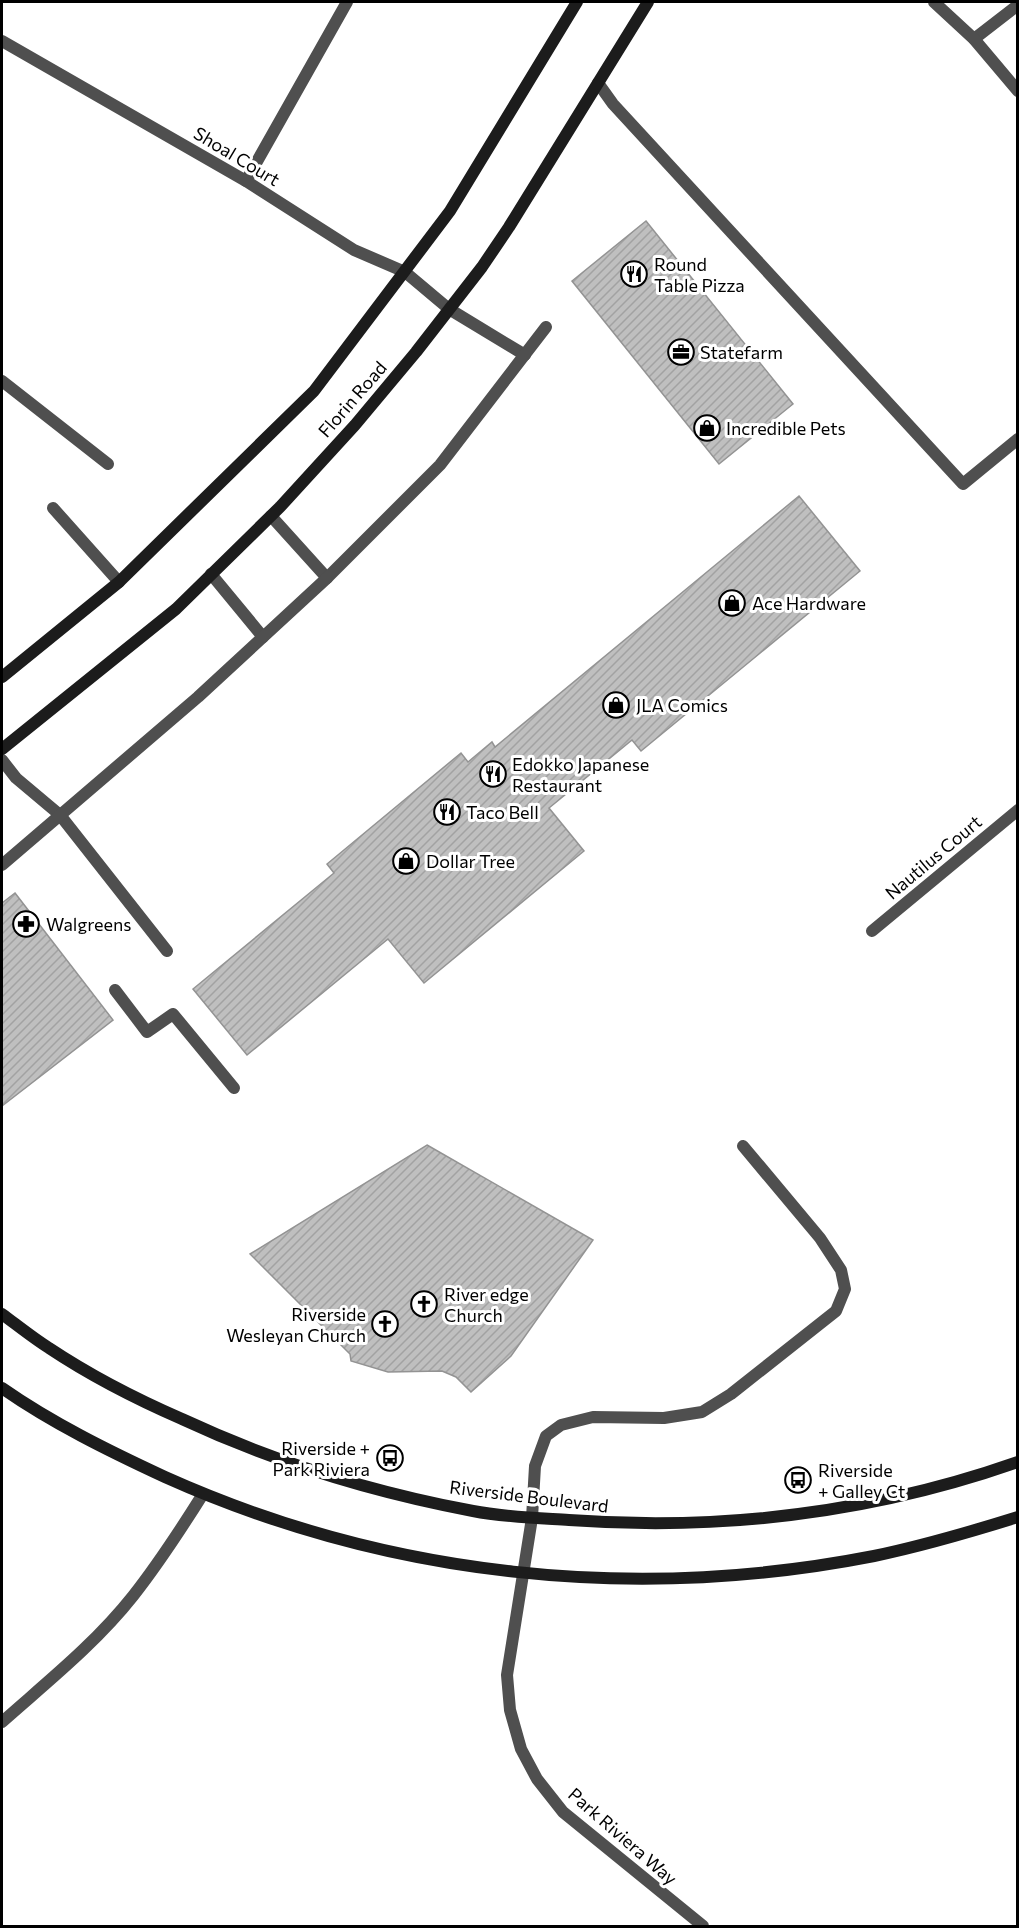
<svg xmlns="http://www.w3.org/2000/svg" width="1019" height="1928" viewBox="0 0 1019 1928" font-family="Commissioner,sans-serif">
<defs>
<pattern id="building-hatch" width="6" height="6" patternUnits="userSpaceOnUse" patternTransform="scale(1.5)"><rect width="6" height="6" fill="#bfbfbf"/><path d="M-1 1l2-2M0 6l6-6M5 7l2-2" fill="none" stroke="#a2a2a2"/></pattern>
</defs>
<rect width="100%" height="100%" fill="#fff"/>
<g fill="url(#building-hatch)" stroke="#939393" stroke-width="1.5">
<path d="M646,221l147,183 -74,60 -147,-183z"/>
<path d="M799,496l61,75 -219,180 -9,-11 -83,68 35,43 -160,132 -36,-44 -141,116 -54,-66 141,-116 -7,-9 134,-111 7,9 24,-20 3,5z"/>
<path d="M15,893l98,127 -111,86v-203z"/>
<path d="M427,1145l166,95 -82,116 -40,36 -15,-15 -14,-6 -54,1 -37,-11 -1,-7 -100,-100z"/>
</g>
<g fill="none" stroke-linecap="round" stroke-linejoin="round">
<g stroke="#4f4f4f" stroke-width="12">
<path d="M974,39l44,-34"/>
<path d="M598,83l15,21 350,380 55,-45"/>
<path d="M246,181l101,-179"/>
<path d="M449,309l76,46"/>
<path d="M2,381l106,83"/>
<path d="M53,508l66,74"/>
<path d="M271,516l56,62"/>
<path d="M211,574l52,63"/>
<path d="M2,760l14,18 44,37 107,136"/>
<path d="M2,865l196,-168 129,-119 113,-113 106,-138"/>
<path d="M115,990l32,42 26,-18 61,74"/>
<path d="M532,1518l3,-52 11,-30 15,-11 32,-8 71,1 38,-6 29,-18 105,-83 9,-22 -4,-19 -21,-32 -77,-92"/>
</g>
<g stroke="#4f4f4f" stroke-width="12">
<path d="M934,2l40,37 44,52"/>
<path d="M2,41l244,140 108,69 51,22 44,37"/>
<path d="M872,931l146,-121"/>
<path d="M532,1518l-25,157 3,35 11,39 16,30 26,33 140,114"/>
<path d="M2,1722c45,-40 93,-78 131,-126 26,-33 48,-67 70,-102"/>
</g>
<g stroke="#1c1c1c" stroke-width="12">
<path d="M2,677l117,-95 195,-191 136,-180 127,-209"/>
<path d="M2,749l174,-140 104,-102 75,-82 61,-73 66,-85 27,-40 139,-225"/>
<path d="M2,1314c15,11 31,24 47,34 42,28 87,51 133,71 92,43 190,73 291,92 31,6 64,7 96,9 152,11 304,-7 449,-58"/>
<path d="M2,1388c50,35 107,63 163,89 223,100 469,126 709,79 48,-10 96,-24 144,-39"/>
</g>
</g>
<defs>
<g id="restaurant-ring" transform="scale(1.35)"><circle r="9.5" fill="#fff" stroke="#000" stroke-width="1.5"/><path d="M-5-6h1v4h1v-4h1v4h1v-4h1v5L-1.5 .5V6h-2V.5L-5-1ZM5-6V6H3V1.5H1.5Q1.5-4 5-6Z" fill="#000"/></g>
<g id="office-ring" transform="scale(1.35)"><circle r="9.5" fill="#fff" stroke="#000" stroke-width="1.5"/><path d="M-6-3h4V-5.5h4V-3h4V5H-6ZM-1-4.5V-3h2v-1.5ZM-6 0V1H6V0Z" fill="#000"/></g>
<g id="shop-ring" transform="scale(1.35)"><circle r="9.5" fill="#fff" stroke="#000" stroke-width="1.5"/><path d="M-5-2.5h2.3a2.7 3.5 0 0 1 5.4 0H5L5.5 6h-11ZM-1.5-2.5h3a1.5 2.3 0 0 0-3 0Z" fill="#000"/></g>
<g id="pharmacy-ring" transform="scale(1.35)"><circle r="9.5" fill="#fff" stroke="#000" stroke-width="1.5"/><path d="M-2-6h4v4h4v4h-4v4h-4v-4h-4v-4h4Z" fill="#000"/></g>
<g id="church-ring" transform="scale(1.35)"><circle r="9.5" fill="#fff" stroke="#000" stroke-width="1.5"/><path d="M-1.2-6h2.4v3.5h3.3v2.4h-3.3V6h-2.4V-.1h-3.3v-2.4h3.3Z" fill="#000"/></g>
<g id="bus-ring" transform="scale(1.35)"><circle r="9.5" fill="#fff" stroke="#000" stroke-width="1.5"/><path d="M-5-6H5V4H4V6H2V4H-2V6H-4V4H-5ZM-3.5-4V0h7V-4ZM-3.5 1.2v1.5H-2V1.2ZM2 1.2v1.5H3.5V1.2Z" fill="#000"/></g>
</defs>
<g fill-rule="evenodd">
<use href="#restaurant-ring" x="634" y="274"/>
<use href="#office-ring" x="681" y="352"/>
<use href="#shop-ring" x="707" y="428"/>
<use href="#shop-ring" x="732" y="603"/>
<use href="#shop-ring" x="616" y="705"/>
<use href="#restaurant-ring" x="493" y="774"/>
<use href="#restaurant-ring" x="447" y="812"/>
<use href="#shop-ring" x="406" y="861"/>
<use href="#pharmacy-ring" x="26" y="924"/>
<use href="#church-ring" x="424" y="1304"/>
<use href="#church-ring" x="385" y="1324"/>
<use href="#bus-ring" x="390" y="1458"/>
<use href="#bus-ring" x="798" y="1480"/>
</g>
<g text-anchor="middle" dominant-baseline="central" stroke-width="6" stroke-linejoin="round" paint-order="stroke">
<g font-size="18" fill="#000" stroke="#fff">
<text transform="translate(237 156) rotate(31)">Shoal Court</text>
<text transform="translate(352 399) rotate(-49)">Florin Road</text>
<text transform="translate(933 857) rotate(-40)">Nautilus Court</text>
<text transform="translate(529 1496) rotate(7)">Riverside Boulevard</text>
<text transform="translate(623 1836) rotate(41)">Park Riviera Way</text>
</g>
<g font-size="18" fill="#000" stroke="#fff" text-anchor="start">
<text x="654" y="264">Round<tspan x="654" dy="21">Table Pizza</tspan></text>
<text x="700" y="352">Statefarm</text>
<text x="726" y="428">Incredible Pets</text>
<text x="752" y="603">Ace Hardware</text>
<text x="636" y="705">JLA Comics</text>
<text x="512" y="764">Edokko Japanese<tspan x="512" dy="21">Restaurant</tspan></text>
<text x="466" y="812">Taco Bell</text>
<text x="426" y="861">Dollar Tree</text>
<text x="46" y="924">Walgreens</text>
<text x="444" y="1294">River edge<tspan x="444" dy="21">Church</tspan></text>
<text x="366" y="1314" text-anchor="end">Riverside<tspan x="366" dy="21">Wesleyan Church</tspan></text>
<text x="370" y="1448" text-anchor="end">Riverside +<tspan x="370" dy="21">Park Riviera</tspan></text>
<text x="818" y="1470">Riverside<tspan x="818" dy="21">+ Galley Ct</tspan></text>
</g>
</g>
<rect width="1019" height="1928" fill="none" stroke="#000000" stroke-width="6"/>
</svg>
